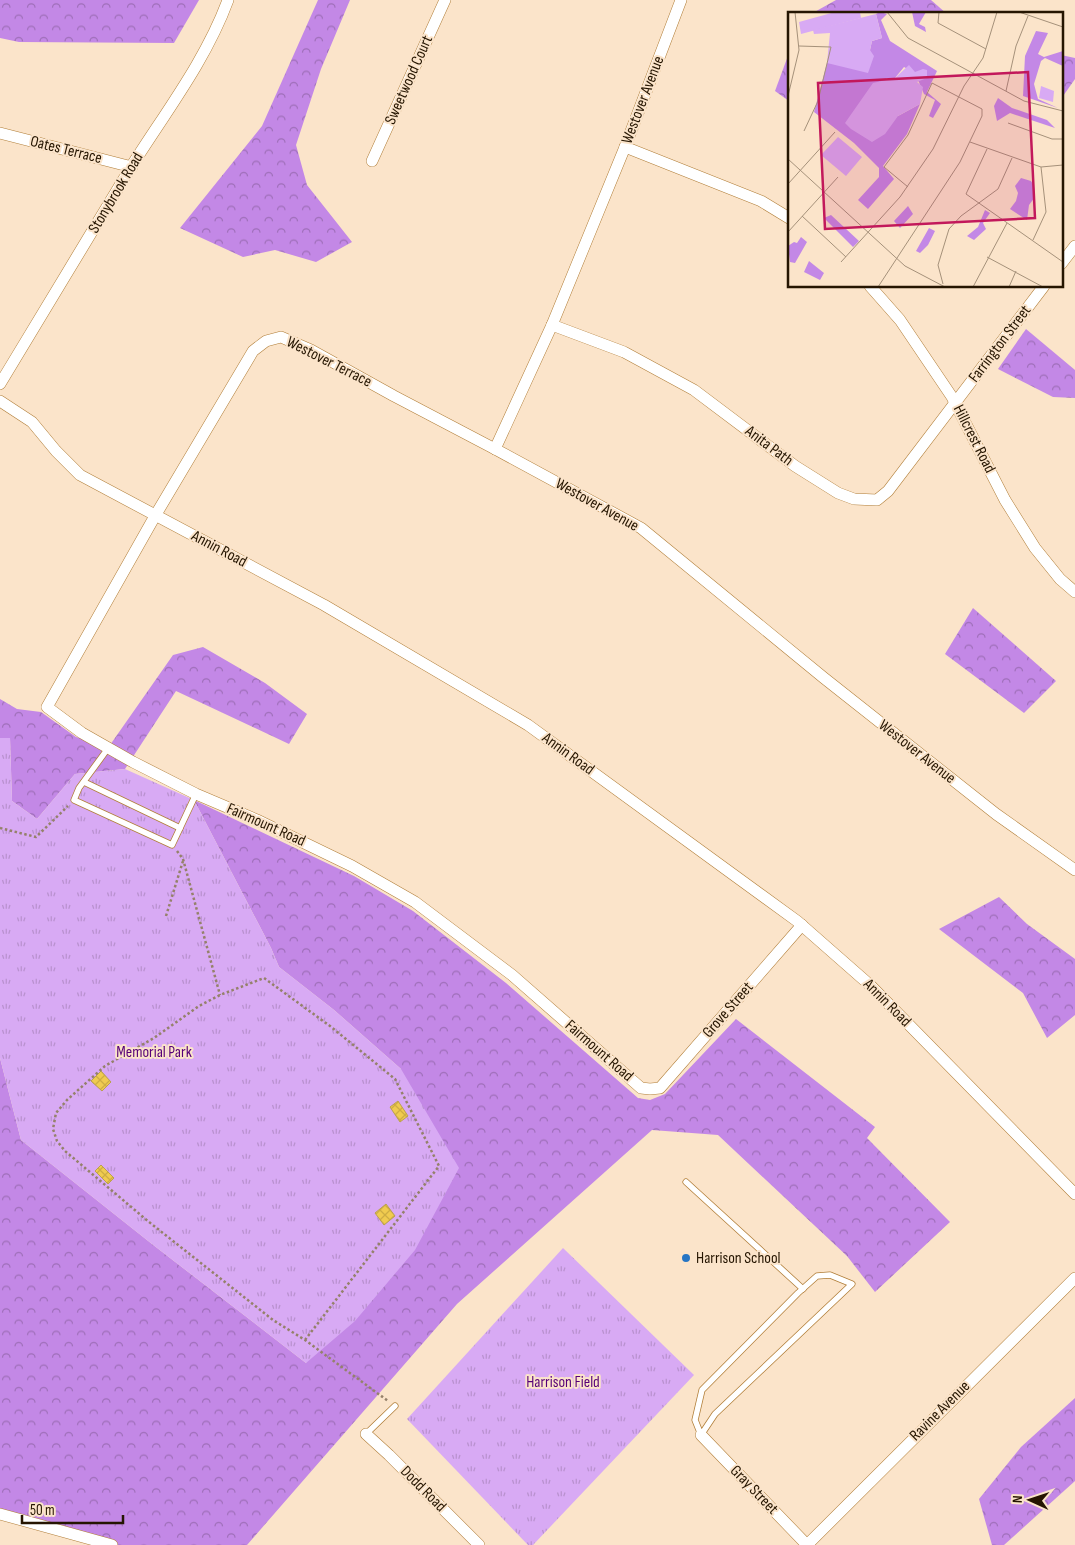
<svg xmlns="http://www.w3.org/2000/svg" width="1075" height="1545" viewBox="0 0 1075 1545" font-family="'Sofia Sans Condensed',sans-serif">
<defs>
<pattern id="forest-crowns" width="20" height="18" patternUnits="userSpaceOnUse" patternTransform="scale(1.25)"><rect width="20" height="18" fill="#c388e6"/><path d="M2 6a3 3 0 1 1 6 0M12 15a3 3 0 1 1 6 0" fill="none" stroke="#9e6eb8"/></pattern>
<pattern id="park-tufts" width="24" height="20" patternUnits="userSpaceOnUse" patternTransform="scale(1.25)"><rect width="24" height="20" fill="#d8aaf4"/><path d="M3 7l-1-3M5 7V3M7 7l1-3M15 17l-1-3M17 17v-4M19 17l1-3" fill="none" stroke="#b991cf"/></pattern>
<pattern id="building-cross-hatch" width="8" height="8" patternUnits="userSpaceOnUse" patternTransform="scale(1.25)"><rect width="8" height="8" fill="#f0cb4f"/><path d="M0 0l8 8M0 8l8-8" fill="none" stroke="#cead43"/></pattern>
</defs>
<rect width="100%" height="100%" fill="#fbe4ca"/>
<g fill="url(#forest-crowns)">
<path d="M0,0h199l-25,43 -155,-1 -19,-4z"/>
<path d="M318,0h32l-29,69 -25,76 11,40 45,57 -36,20 -41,-12 -32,7 -63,-29 82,-102z"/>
<path d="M836,0h95l16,14h-136z"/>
<path d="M789,53v48l-14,-10z"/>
<path d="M1061,55l14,3v21l-14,20z"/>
<path d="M1026,329l49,41v28l-22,-1 -55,-28z"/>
<path d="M973,608l83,73 -32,32 -79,-59z"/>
<path d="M203,647l62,36 42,31 -18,30 -113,-53 -51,78 -50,5 -38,45 -25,-18 -2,-63h-10v-39l17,10 24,3 35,25 34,8 63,-90z"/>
<path d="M194,800l160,76 59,35 93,72 132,115 12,2 15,-6 71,-75 139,108 -8,11 83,84 -75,70 -28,-36 -129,-121 -66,-5 -195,174 -210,241h-152l-95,-32v-455l21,82 131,104 154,119 95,-294 -67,-59 -55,-43 -8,-19z"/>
<path d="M999,897l28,27 48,35v56l-28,23 -24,-45 -84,-64z"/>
<path d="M1075,1398v83l-71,64h-12l-13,-46 42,-52z"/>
</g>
<g fill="url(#park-tufts)">
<path d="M0,738h10l2,63 25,18 38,-45 50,-5 69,31 77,148 8,19 55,43 67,59 58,99 -44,82 -60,71 -49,42 -154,-119 -131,-104 -21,-82z"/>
<path d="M563,1248l131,127 -161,170h-5l-121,-126z"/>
</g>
<g fill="url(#building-cross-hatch)" stroke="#bba14e">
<path d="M101,1071l10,11 -9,9 -11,-10z"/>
<path d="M398,1101l10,15 -8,6 -10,-15z"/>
<path d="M101,1165l13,13 -6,6 -13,-13z"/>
<path d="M386,1204l9,12 -11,9 -9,-12z"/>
</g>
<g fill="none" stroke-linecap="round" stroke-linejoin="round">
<g stroke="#b17e38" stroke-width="7">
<g id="service">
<path d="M109,747l-30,41 -5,12 98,45 24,-51"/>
<path d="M84,782l96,46"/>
<path d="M686,1182l117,107"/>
<path d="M830,1275l22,9 -137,130 -14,21 -6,-15 7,-30 96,-97 19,-17z"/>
<path d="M366,1434l29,-28"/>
</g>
</g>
<g stroke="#b17e38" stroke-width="12">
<g id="minor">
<path d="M0,133l132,34"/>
<path d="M625,147l136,54 28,17"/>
<path d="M372,161l73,-161"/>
<path d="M1061,264l14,-18"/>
<path d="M870,286l30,34 52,77 53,103 30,48 25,31 15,13"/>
<path d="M552,325l72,27 70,38 101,76 43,27 16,6 23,1 11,-9 156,-205"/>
<path d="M0,384c44,-72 87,-145 131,-217 34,-54 75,-107 97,-167"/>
<path d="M0,401l32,21 24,29 24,24 244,130 204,120 269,196 74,65 204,208"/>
<path d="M495,449l57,-124 73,-178 56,-147"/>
<path d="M802,925l-142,163 -10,1 -9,-1 -129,-113 -97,-73 -63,-36 -95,-46 -61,-26 -63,-32 -51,-29 -35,-26 108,-191 98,-165 13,-10 15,-4 30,13 83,46 101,53 146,79 183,150 172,136 79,56"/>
<path d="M366,1434l23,21 90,90"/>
<path d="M701,1435l106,110"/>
<path d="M0,1514l112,31"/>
<path d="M807,1545l268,-267"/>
</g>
</g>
<g stroke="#95816a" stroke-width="2.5" stroke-dasharray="2.5 2.5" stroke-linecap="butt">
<path d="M0,828l36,9 32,-31"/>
<path d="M177,851l6,8 37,136"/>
<path d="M166,916l17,-55"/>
<path d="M305,1340l134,-174 -44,-87 -65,-53 -66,-48 -44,17 -21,11 -45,32 -49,28 -38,34 -11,13 -3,16 4,12 8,10 84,71 124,98 32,20 83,61"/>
</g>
<use href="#service" stroke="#fff" stroke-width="5.5"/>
<use href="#minor" stroke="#fff" stroke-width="11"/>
</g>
<circle fill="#2675c4" stroke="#fbe4ca" stroke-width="2" cx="686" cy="1258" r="5"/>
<g text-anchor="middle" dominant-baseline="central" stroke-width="4" stroke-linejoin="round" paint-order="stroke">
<g font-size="16" fill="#251501" stroke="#fbe4ca">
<text transform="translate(409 80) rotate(-66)">Sweetwood Court</text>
<text transform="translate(643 100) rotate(-69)">Westover Avenue</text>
<text transform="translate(66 150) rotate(14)">Oates Terrace</text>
<text transform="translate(116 193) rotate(-59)">Stonybrook Road</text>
<text transform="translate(1000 344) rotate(-53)">Farrington Street</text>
<text transform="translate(329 362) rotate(27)">Westover Terrace</text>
<text transform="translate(974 439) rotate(63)">Hillcrest Road</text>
<text transform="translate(769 446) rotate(37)">Anita Path</text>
<text transform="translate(597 505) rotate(29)">Westover Avenue</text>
<text transform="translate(219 549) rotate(28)">Annin Road</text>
<text transform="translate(917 752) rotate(38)">Westover Avenue</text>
<text transform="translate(568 754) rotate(36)">Annin Road</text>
<text transform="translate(266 825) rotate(24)">Fairmount Road</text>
<text transform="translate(887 1003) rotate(45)">Annin Road</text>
<text transform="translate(728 1010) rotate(-49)">Grove Street</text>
<text transform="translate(599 1051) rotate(41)">Fairmount Road</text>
<text transform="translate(940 1411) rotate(-45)">Ravine Avenue</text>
<text transform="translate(423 1489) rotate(45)">Dodd Road</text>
<text transform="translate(754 1490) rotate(46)">Gray Street</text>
</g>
<g font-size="16" fill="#560078" stroke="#fbe4ca">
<text x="154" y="1052">Memorial Park</text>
<text x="563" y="1382">Harrison Field</text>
</g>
<g font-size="16" fill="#251501" stroke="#fbe4ca" text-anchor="start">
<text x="696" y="1258">Harrison School</text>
</g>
</g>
<g transform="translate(788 12)">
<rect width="275" height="275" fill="#fbe4ca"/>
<path d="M47,0h25l1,6 -60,16 -2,-12zM253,74l13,5 -1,11 -14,-4z" fill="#d8aaf4"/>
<path d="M92,0l7,2 -6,6 9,21 47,30 -10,21 14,12 -8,14 -4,-2 6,-16 -11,-6 -9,-21 -11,-6 -9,11h-9l12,38 22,-12 -13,30 -24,32 11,13 -26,30 -10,-9 21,-23v-9l-25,-25 -40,-31 13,-49 43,-13 2,-9 10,-3 -6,-24zM124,0h14l-7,12 6,3 1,5 -11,-6zM248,19l12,2 -10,21 6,3 19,-6v15l-18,-8 -4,3 -7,23 4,15 20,9 -35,-12 2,-40zM210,86l14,10 35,12 8,8 -45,-15 -13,8 -3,-15zM233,166l10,3 3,5 1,11 -6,8 -2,15 -17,-11 6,-8 2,-8 -3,-7zM120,194l5,8 -13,14 -6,-7zM197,198l5,3 -7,10 3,6 -12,11 -7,-4 11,-9zM43,203l28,26 -6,6 -29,-29zM141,216l6,3 -7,14 -8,8 -4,-2zM13,225l6,5 -12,21 -5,-1 -2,-16 6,-4 3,1zM21,249l15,12 -4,7 -16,-8z" fill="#c388e6"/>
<path d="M88,2l6,24 -10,3 -2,9 4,6 -6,17 -41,-10 3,-30 -16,1 -1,-4zM121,53l6,7 8,-3 4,1v8l-10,4 6,5 -3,17 -22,12 -13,18 -13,8 -21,-13 -6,-6 28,-40 22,-5zM50,125l24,20 -16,19 -25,-21z" fill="#d8aaf4"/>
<path fill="none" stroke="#a5917a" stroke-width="1" d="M99,0l21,26 116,63 39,10M151,0l-1,11 48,26M231,0l44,15M11,34l32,1 -13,54 -14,30M218,79l10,-45 12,-30M0,84l11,-46 -4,-38M220,111l44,16h11M182,130l71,25 22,-2M199,137l-21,45 97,68M0,147l117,107 40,21M0,172l47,-52M14,204l44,41M0,220l50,-55M245,228l13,-28 -5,-45M199,245l56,30M53,250l59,-65 33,-48 31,-63 19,-28 14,-46M155,272l-5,-19 11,-36 12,-13 37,-27 14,-31M90,275l82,-125 22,-46v-7l-50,-26 -24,52 -24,32 24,20M185,275l34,-64M221,275l7,-16"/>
<path fill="#c2185b" fill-opacity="0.15" stroke="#c2185b" stroke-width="2.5" d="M240,60l7,146 -210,11 -7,-146z"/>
<rect width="275" height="275" fill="none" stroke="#251501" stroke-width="2.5"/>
</g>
<g transform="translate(1030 1500) rotate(273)" stroke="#fbe4ca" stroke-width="4" paint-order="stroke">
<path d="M0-4L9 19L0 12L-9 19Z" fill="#251501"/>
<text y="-8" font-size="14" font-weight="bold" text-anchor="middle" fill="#251501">N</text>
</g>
<path d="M22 1515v8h101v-8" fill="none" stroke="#251501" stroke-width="2.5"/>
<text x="30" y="1515" font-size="15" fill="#251501" stroke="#fbe4ca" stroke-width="4" paint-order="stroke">50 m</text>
</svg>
